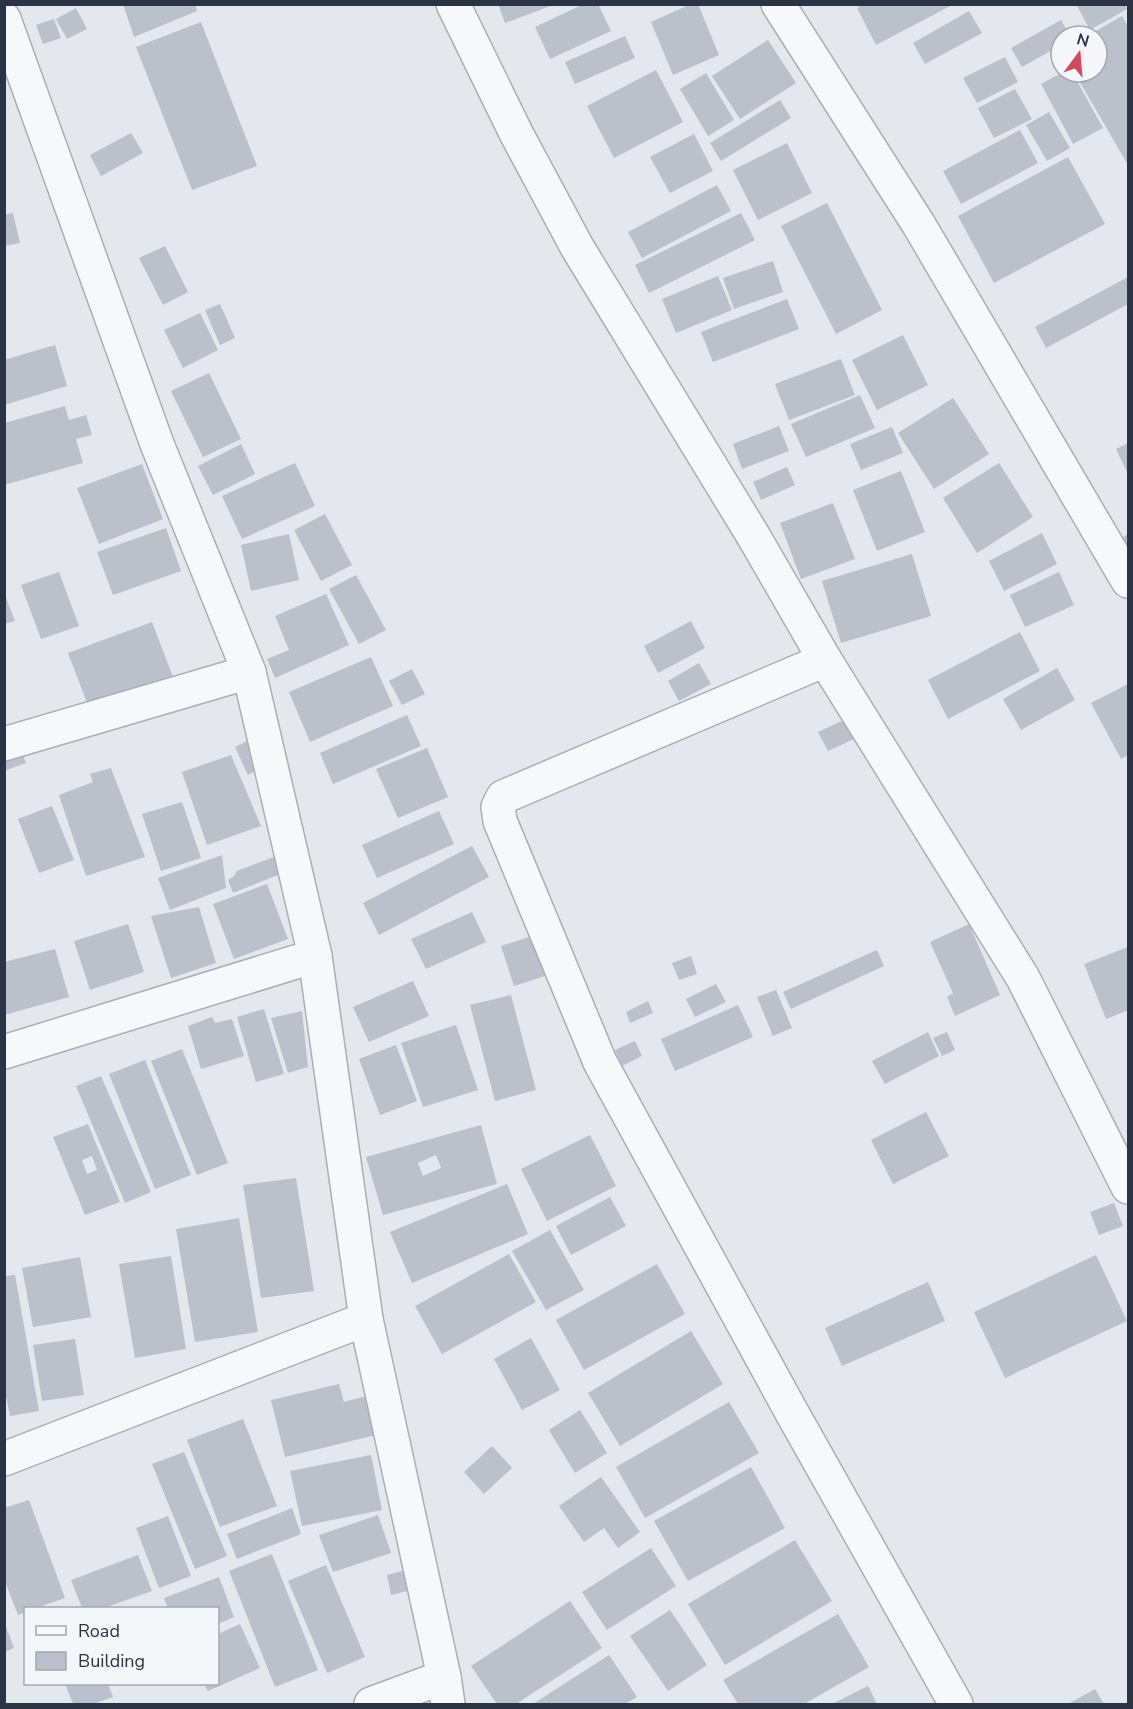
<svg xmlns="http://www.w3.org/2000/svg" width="1133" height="1709" viewBox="0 0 1133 1709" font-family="'Nunito Sans',sans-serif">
<rect width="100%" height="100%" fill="#e4e7ec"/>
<g fill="#bbc0ca" fill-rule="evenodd">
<path d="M123,4h72l2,7 -63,26z"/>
<path d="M498,4h55v1l-48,18z"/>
<path d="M584,4h14l13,27 -61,28 -15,-32z"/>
<path d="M691,4h7l21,51 -46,20 -22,-53z"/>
<path d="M864,4h90l-78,41 -19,-37z"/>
<path d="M1076,4h49l2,5 -37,21z"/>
<path d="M76,8l11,21 -20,10 -11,-20z"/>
<path d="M969,11l13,22 -57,31 -12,-21z"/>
<path d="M1122,16l6,10v139l-54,-93h23v-36h-10z"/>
<path d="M54,19l7,19 -18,6 -7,-19z"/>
<path d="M1061,20l9,16h-9v9l-39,22 -11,-19z"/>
<path d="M201,22l56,144 -65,24 -56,-143z"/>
<path d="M625,36l10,22 -60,26 -10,-22z"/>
<path d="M768,40l28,43 -56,36 -28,-43z"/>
<path d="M1005,57l13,25 -41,21 -14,-25z"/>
<path d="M656,70l27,52 -69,36 -27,-52z"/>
<path d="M1063,72h9l31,56 -30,16 -32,-60z"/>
<path d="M706,73l28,47 -26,16 -28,-47z"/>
<path d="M1015,89l17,30 -38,19 -16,-30z"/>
<path d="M780,100l11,18 -70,43 -11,-18z"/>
<path d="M1049,112l21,36 -23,13 -21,-36z"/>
<path d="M1020,130l18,33 -77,41 -18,-33z"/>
<path d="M131,133l12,20 -42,23 -11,-21z"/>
<path d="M694,134l19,37 -43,22 -20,-36z"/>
<path d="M787,143l25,50 -54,27 -25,-50z"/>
<path d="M1068,157l37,67 -111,59 -36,-67z"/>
<path d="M717,185l14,26 -89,47 -14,-26z"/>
<path d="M827,203l55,107 -46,24 -55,-108z"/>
<path d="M13,213l7,30 -16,3v-31z"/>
<path d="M741,213l14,27 -106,53 -14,-28z"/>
<path d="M165,246l23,46 -25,13 -24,-47z"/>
<path d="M773,261l10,31 -49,17 -11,-31z"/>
<path d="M718,276l14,34 -56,23 -14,-34z"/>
<path d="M1128,277v27l-82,44 -11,-21z"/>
<path d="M787,299l12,30 -86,33 -12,-30z"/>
<path d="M220,304l15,34 -15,7 -15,-35z"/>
<path d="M200,313l18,37 -35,18 -19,-38z"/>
<path d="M903,335l25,50 -51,25 -25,-50z"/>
<path d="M55,345l12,41 -63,19v-45z"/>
<path d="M841,359l14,36 -66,25 -14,-36z"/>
<path d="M209,373l32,66 -38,18 -32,-66z"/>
<path d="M860,395l15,33 -69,29 -15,-33z"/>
<path d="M953,398l36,56 -55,35 -36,-56z"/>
<path d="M65,406l4,14 17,-5 6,20 -16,4 7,24 -79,22v-62z"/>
<path d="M779,426l10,25 -47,18 -9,-25z"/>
<path d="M892,427l11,26 -42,17 -11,-26z"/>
<path d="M1128,443v31l-12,-25z"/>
<path d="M241,444l14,30 -42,21 -15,-29z"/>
<path d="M295,463l20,43 -73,33 -20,-43z"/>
<path d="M999,463l34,54 -56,36 -34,-55z"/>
<path d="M142,464l21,55 -64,25 -22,-56z"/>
<path d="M787,467l8,18 -34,15 -8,-18z"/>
<path d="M901,471l24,61 -48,19 -24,-61z"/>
<path d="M833,503l22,56 -54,20 -21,-56z"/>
<path d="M325,514l27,51 -31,16 -27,-51z"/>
<path d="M166,528l15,43 -68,24 -16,-43z"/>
<path d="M1042,533l15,31 -53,27 -15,-30z"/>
<path d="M289,534l10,46 -48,11 -10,-46z"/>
<path d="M1128,534v19l-9,-13z"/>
<path d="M912,554l19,62 -90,27 -19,-62z"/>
<path d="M59,572l20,54 -38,13 -20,-54z"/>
<path d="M1059,572l15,33 -49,22 -15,-32z"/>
<path d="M356,575l30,55 -27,14 -30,-55z"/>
<path d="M4,592l11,29 -11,3z"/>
<path d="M326,594l23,51 -74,33 -8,-19 22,-9 -14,-34z"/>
<path d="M691,621l14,27 -47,25 -14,-27z"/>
<path d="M152,622l21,55 -84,31 -21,-55z"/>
<path d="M1020,632l20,39 -92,48 -20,-39z"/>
<path d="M371,657l22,49 -83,36 -21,-50z"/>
<path d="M699,663l12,21 -32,17 -11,-20z"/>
<path d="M1057,668l18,32 -54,30 -18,-31z"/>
<path d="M412,669l13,25 -23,11 -13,-24z"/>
<path d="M1128,684v71l-7,4 -30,-56z"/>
<path d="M407,715l14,31 -88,38 -13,-31z"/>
<path d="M846,719l10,19 -28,13 -10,-19z"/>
<path d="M251,739l13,28 -16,8 -13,-28z"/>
<path d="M18,743l8,20 -22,8v-23z"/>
<path d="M427,748l21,49 -50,21 -22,-49z"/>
<path d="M231,755l30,71 -54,19 -25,-73z"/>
<path d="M111,768l34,89 -59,19 -27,-81 34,-13 -3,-8z"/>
<path d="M182,802l19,56 -40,13 -19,-57z"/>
<path d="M52,806l22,54 -35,13 -21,-54z"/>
<path d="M439,811l15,33 -77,34 -15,-33z"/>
<path d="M472,846l17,31 -110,58 -16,-32z"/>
<path d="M287,852l6,17 -60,24 -5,-13 6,-4 3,-5z"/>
<path d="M222,855l4,33 -56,22 -12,-32z"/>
<path d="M267,884l21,55 -54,20 -21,-55z"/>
<path d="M199,907l17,56 -45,15 -20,-62z"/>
<path d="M472,912l14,30 -60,27 -15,-30z"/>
<path d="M128,924l16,48 -54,18 -16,-49z"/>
<path d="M969,924l31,71 -45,21 -8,-19 6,-4 -23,-51z"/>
<path d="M532,936l13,40 -31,10 -13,-40z"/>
<path d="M1128,947v63l-22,9 -22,-55z"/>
<path d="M55,949l14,48 -65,18v-53z"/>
<path d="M877,950l7,16 -93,43 -8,-17z"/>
<path d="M691,956l6,18 -18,6 -7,-17z"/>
<path d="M413,981l16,35 -60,26 -16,-35z"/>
<path d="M716,984l10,18 -31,15 -9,-18z"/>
<path d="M776,990l16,38 -19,8 -16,-39z"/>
<path d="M511,995l25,95 -41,11 -25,-96z"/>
<path d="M648,1001l5,12 -23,10 -4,-11z"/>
<path d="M738,1005l15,32 -78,34 -14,-32z"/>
<path d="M264,1009l20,65 -28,8 -19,-65z"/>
<path d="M302,1011l6,56 -20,6 -17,-55z"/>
<path d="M212,1017l3,6 17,-4 12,37 -43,13 -13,-43z"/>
<path d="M456,1025l22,65 -55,17 -22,-64z"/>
<path d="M928,1032l11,24 -54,28 -13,-23z"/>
<path d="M947,1032l8,18 -13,6 -9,-18z"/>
<path d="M635,1041l7,15 -20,10 -7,-16z"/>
<path d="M396,1045l21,56 -37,14 -21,-56z"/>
<path d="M182,1049l46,114 -31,12 -46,-114z"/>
<path d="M145,1060l46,115 -36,14 -46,-115z"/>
<path d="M101,1076l50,116 -26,11 -49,-117z"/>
<path d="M926,1112l23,44 -56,28 -22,-44z"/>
<path d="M88,1124l32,78 -35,13 -32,-78zM92,1156l5,14 -10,4 -5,-14z"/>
<path d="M481,1125l16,59 -114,31 -17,-58zM436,1155l5,13 -18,8 -5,-13z"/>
<path d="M590,1135l26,51 -69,35 -26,-52z"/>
<path d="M296,1178l18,113 -53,7 -18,-113z"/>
<path d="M507,1184l21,50 -116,49 -22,-51z"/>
<path d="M610,1197l16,29 -55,29 -15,-29z"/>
<path d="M1114,1203l9,23 -24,9 -9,-23z"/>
<path d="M239,1218l19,114 -63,10 -19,-113z"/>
<path d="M550,1230l34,60 -38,20 -34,-59z"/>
<path d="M509,1254l27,48 -94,52 -27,-48z"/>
<path d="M1096,1255l31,66 -122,57 -31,-66z"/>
<path d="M171,1256l15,93 -51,9 -16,-94z"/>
<path d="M80,1257l11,60 -58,10 -11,-59z"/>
<path d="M657,1264l28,50 -101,56 -28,-50z"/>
<path d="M15,1275l24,136 -29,5 -6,-30v-110z"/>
<path d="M928,1282l17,39 -103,45 -17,-38z"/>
<path d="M691,1331l32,53 -103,62 -32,-53z"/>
<path d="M531,1338l29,52 -38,20 -28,-51z"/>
<path d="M75,1339l9,56 -42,6 -9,-56z"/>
<path d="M339,1384l5,18 22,-6 10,39 -91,22 -14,-57z"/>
<path d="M729,1402l30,51 -114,65 -29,-51z"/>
<path d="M580,1410l27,43 -32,20 -26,-43z"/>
<path d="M243,1419l34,87 -57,21 -33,-87z"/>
<path d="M492,1446l20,22 -28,26 -20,-22z"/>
<path d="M184,1452l43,104 -32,13 -43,-105z"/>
<path d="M371,1455l11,55 -80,16 -12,-55z"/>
<path d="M751,1467l34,61 -97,53 -34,-60z"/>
<path d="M601,1477l39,55 -22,16 -14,-20 -20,14 -25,-36z"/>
<path d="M29,1500l36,98 -29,10h-10v4l-8,3 -14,-36v-71z"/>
<path d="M292,1508l9,26 -64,25 -10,-25z"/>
<path d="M378,1515l13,38 -58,19 -14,-37z"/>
<path d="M168,1516l23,60 -32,12 -23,-60z"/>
<path d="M795,1540l37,61 -107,64 -37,-61z"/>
<path d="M651,1548l25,38 -69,44 -25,-38z"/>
<path d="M272,1554l46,116 -43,17 -46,-116z"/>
<path d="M138,1555l14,36 -48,17h-22l-11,-28z"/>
<path d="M326,1565l39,92 -38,16 -39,-92z"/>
<path d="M406,1570l5,20 -20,5 -4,-20z"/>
<path d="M219,1577l15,40 -16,7v-16h-50l-4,-10z"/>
<path d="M570,1601l32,47 -86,56h-19l-26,-38z"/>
<path d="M670,1610l37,55 -39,26 -38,-55z"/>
<path d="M838,1614l31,53 -65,37h-66l-15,-24z"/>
<path d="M5,1624l9,24 -9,4z"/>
<path d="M240,1624l20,44 -52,23 -4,-7h14v-50z"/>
<path d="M609,1655l28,42 -12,7h-92z"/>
<path d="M65,1684h43l5,13 -20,7h-20z"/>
<path d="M868,1686l9,18h-45z"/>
<path d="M1095,1689l9,15h-36z"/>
</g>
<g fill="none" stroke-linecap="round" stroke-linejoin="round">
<g stroke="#a9aeb7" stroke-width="36">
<g id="street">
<path d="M453,4l63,129 61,114 177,290 71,123 198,318 105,209"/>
<path d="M778,4l141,221 209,356"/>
<path d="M4,19l153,425 92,228 66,284 51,363 78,358 4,27"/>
<path d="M825,660l-322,137 -5,10 2,14 100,241 191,349 165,293"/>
<path d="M4,744l245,-72"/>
<path d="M4,1052l311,-96"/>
<path d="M4,1459l362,-140"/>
<path d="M371,1704l73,-27"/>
</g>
</g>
<use href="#street" stroke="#f7f8fa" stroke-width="33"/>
</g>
<rect width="1133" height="1709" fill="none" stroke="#2b3445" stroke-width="12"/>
<rect x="24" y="1607" width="195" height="78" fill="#f4f6f9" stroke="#a4a8b1" stroke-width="1.5"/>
<rect x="36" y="1626" width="30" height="9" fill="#f7f8fa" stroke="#a4a8b1" stroke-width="1.5"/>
<text x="78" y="1637" font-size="18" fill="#2b3445">Road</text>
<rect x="36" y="1652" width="30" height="18" fill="#bbc0ca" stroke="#a4a8b1" stroke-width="1.5"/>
<text x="78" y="1667" font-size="18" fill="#2b3445">Building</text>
<g transform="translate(1079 54) rotate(16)"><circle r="28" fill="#f4f6f9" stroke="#a4a8b1" stroke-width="1.5"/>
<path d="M0-4.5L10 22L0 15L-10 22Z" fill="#d1495b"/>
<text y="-9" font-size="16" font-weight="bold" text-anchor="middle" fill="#2b3445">N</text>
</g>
</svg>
